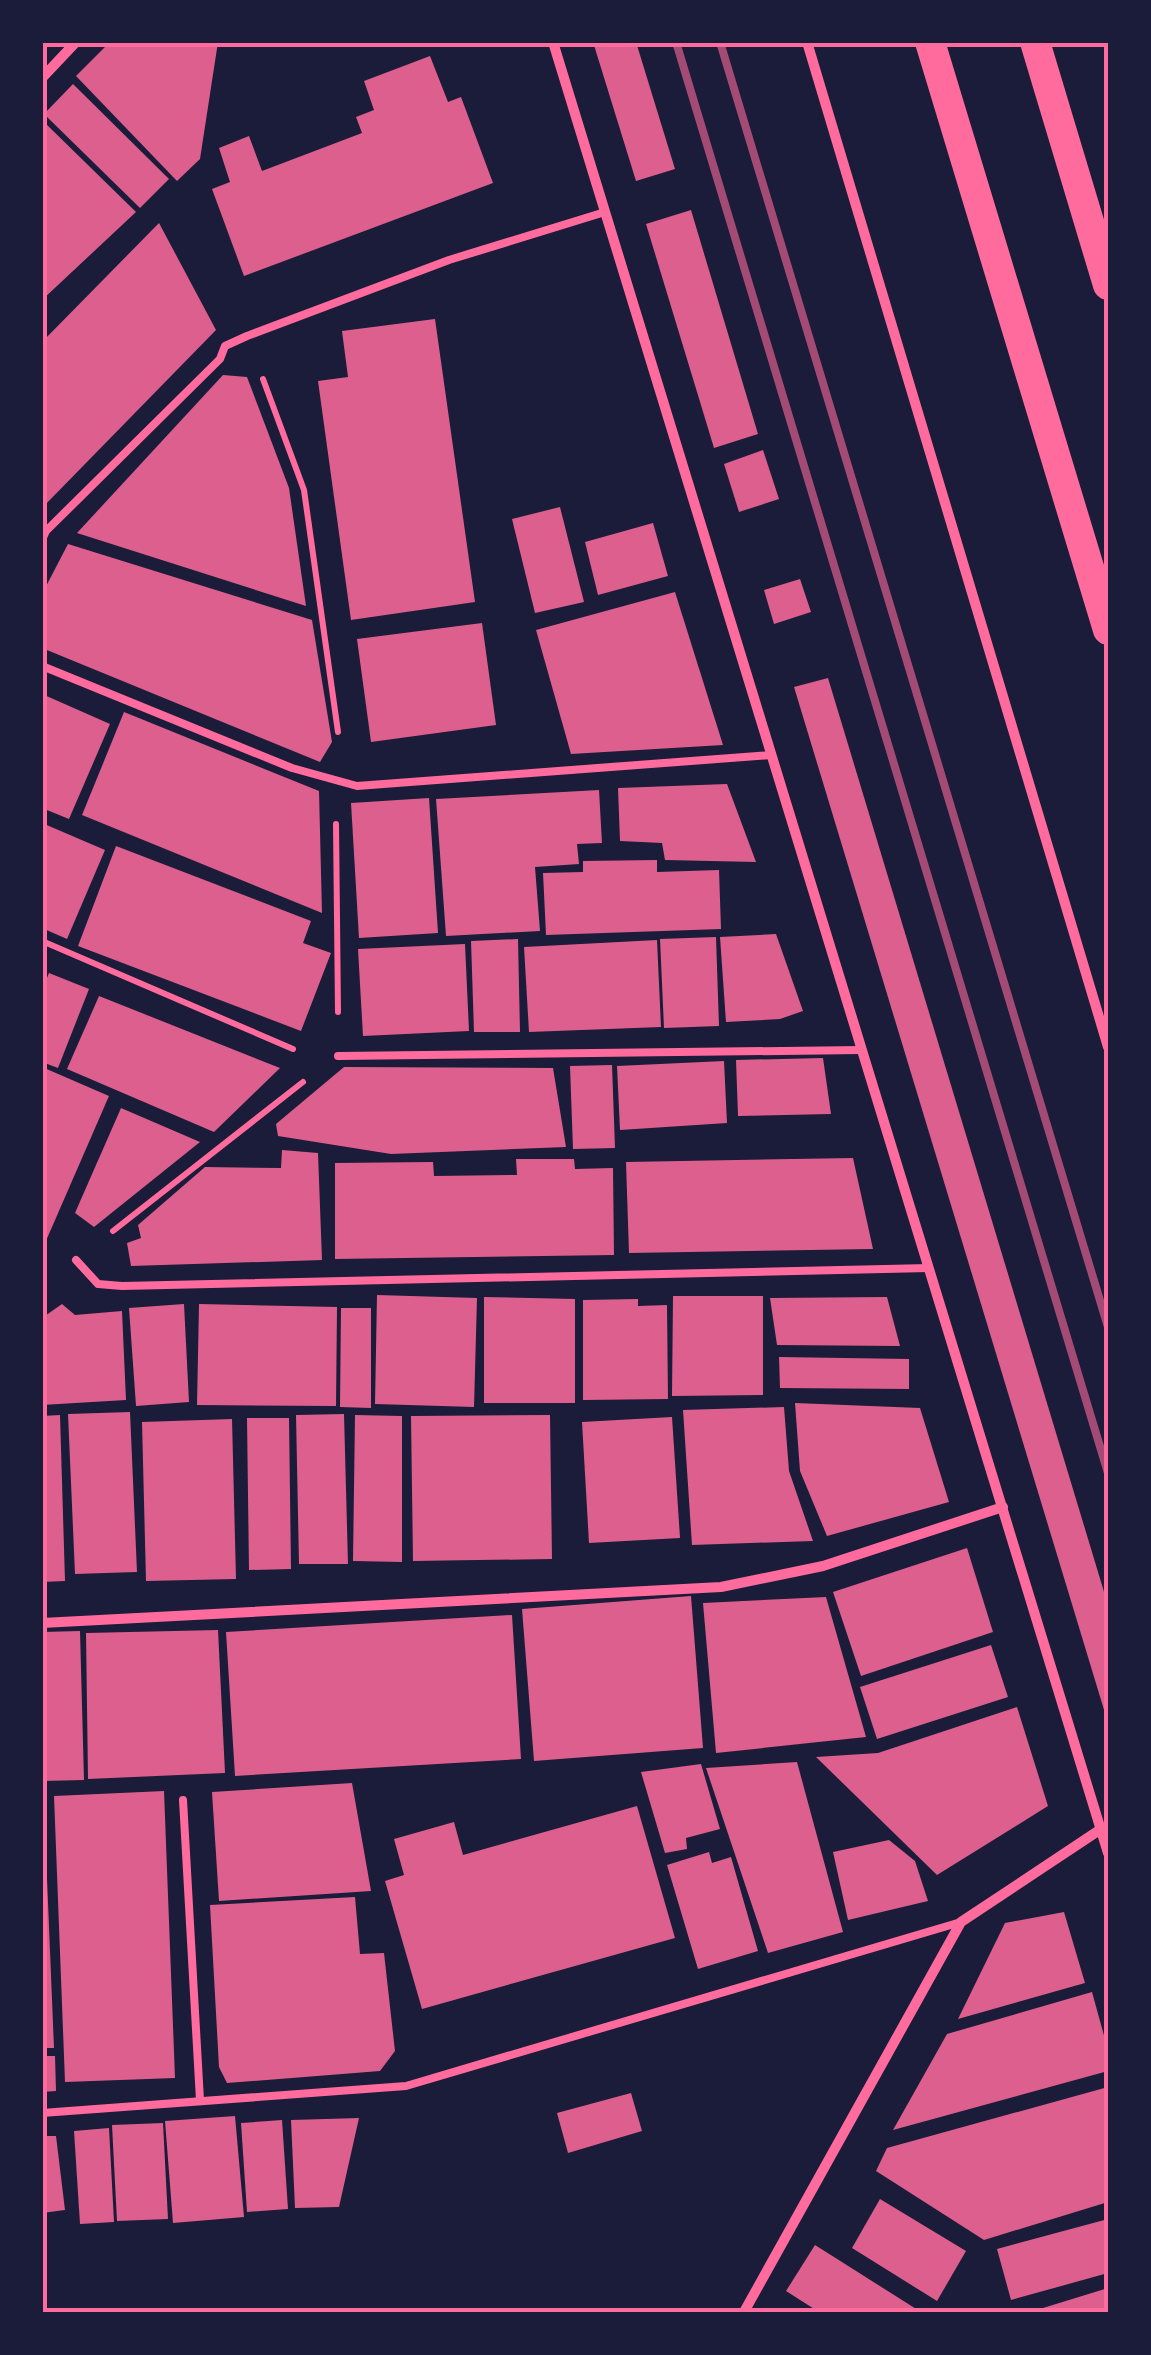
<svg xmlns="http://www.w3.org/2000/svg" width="1151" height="2355" viewBox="0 0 1151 2355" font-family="'Work Sans',sans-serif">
<rect width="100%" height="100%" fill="#1b1b3a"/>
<g fill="#dd5f8e">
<path d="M110,42h108l-18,117 -23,22 -101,-105z"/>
<path d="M593,42h43l39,127 -39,12z"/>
<path d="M430,56l18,46 13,-5 32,86 -249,93 -32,-87 18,-7 -11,-34 30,-12 13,35 100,-38 -6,-16 18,-7 -10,-29z"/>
<path d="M73,84l96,95 -29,29 -96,-94z"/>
<path d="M42,120l94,92 -94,88z"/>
<path d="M691,210l67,224 -44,14 -68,-224z"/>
<path d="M159,223l57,107 -174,178v-166z"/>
<path d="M435,319l40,283 -124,18 -33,-239 30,-4 -6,-46z"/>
<path d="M223,375l24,2 42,111 17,118 -229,-73z"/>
<path d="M763,450l16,49 -40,13 -15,-48z"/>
<path d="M560,507l24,95 -49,11 -23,-94z"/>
<path d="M653,523l15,53 -70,19 -13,-53z"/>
<path d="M68,544l244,76 20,122 -12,20 -278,-114v-54z"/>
<path d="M800,579l11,33 -37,12 -10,-34z"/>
<path d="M675,592l48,153 -152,9 -35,-124z"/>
<path d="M482,623l14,102 -125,17 -14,-103z"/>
<path d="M828,678l280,927v118l-314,-1036z"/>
<path d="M42,694l68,30 -41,95 -27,-11z"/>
<path d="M124,712l195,79 3,122 -240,-98z"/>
<path d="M727,784l29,78 -91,-2 -3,-17 -42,-2 -2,-53z"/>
<path d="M599,790l3,53 -25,1 2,20 -44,3 5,64 -94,5 -10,-137z"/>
<path d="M429,798l9,135 -79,5 -8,-135z"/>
<path d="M42,823l63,27 -38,89 -25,-11z"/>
<path d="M116,846l195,75 -8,22 28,10 -30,78 -223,-85z"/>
<path d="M657,860v12l62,-2 2,59 -175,6 -3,-62 40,-1v-11z"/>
<path d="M776,934l27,77 -23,8 -54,3 -6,-85z"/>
<path d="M716,937l3,89 -55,2 -4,-89z"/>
<path d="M518,939l2,93h-46l-3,-91z"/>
<path d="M657,940l4,87 -132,5 -5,-85z"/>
<path d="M465,944l4,87 -106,5 -5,-87z"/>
<path d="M49,973l40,16 -31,79 -16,-6v-72z"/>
<path d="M99,996l181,72 -66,64 -147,-63z"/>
<path d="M823,1058l8,56 -93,2 -2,-56z"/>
<path d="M724,1061l3,62 -107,7 -3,-64z"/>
<path d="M612,1065l3,83 -42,1 -3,-83z"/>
<path d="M42,1067l67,29 -67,154z"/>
<path d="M344,1067l209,1 13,79 -175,7 -113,-18 -2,-12z"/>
<path d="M121,1108l79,34 -106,85 -19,-14z"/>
<path d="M282,1150l36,3 4,107 -191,6 -4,-23 14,-5 -3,-13 67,-58 76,1z"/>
<path d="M853,1158l20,91 -244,4 -3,-91z"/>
<path d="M516,1159h58l1,10 38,-1 1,87 -279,4v-96l98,-1 1,14 83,-1z"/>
<path d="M377,1295l100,3 -3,109 -99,-3z"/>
<path d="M673,1296h90v99l-91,1z"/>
<path d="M484,1297l91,2v104h-91z"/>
<path d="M887,1297l13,49 -123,-1 -7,-47z"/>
<path d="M638,1299v7l29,-1 1,94 -85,1v-100z"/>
<path d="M62,1304l13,11 47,-4 4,89 -84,5v-87z"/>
<path d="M184,1304l5,98 -53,4 -7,-98z"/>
<path d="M199,1304l138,3 -1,99 -139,-1z"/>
<path d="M341,1308h30v100l-31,-1z"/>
<path d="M779,1357l130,2v30l-129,-1z"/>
<path d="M795,1403l125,5 29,94 -122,34 -27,-65z"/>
<path d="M784,1407l5,64 24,70 -121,4 -9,-135z"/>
<path d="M130,1412l7,160 -62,2 -7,-160z"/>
<path d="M344,1414l4,150h-49l-3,-149z"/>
<path d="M60,1415l5,166 -23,1v-166z"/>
<path d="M355,1415l47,1v146l-49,-1z"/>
<path d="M550,1415l2,144 -139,2 -2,-145z"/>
<path d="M672,1417l8,121 -91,5 -7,-121z"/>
<path d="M247,1418h42l2,151 -42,1z"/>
<path d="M232,1419l4,160 -90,2 -4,-159z"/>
<path d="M967,1548l26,84 -132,44 -28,-84z"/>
<path d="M691,1596l12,152 -169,13 -12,-152z"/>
<path d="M826,1597l40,140 -150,16 -13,-150z"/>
<path d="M512,1615l9,144 -286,17 -9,-144z"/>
<path d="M218,1630l7,143 -137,6 -2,-146z"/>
<path d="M80,1631l4,149 -42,1v-149z"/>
<path d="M991,1645l17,52 -131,42 -17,-52z"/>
<path d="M1017,1707l31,99 -111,69 -121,-118 62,-4z"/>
<path d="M797,1762l46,170 -75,21 -62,-185z"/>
<path d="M701,1764l19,65 -34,9 1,11 -22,4 -24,-81z"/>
<path d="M352,1783l19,108 -152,10 -7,-109z"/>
<path d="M164,1791l11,287 -110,4 -11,-286z"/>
<path d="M637,1806l38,132 -253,71 -37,-128 19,-6 -10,-36 60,-17 9,33z"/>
<path d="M889,1840l26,21 13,40 -80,19 -15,-68z"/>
<path d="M709,1852l3,11 19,-6 27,94 -60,18 -31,-104z"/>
<path d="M42,1854h4l8,194h-12z"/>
<path d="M355,1897l5,57 24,-1 11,98 -15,20 -153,12 -8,-16 -9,-162z"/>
<path d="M1064,1912l21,71 -127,36 47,-96z"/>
<path d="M1092,1992l16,58v21l-215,59 54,-96z"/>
<path d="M42,2056h13l1,35 -14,1z"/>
<path d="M1108,2087v115l-124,38 -108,-69 11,-23z"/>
<path d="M631,2093l11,38 -74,22 -11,-40z"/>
<path d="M235,2116l9,101 -71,6 -8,-102z"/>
<path d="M359,2118l-20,89 -44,1 -4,-88z"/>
<path d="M282,2120l6,89 -41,3 -6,-89z"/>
<path d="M163,2123l5,96 -51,2 -5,-96z"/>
<path d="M109,2128l5,94 -34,2 -6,-93z"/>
<path d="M42,2136h14l9,74 -23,3z"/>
<path d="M880,2199l86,52 -29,50 -85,-53z"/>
<path d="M1108,2219v54l-97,27 -14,-51z"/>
<path d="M815,2245l106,67h-102l-33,-21z"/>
<path d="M1108,2288v24h-78z"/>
</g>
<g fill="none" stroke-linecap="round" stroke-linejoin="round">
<g stroke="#ff6b9d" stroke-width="6">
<path d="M263,379l41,111 34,242"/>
<path d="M336,824l2,188"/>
<path d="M42,941l251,108"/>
<path d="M113,1231l190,-149"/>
</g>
<g stroke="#ff6b9d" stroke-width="8">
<path d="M42,540l4,-9 174,-172 5,-13 22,-10 202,-76 156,-48"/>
<path d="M42,666l250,102 65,18 414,-31"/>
<path d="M338,1056l524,-6"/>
<path d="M76,1260l22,24 24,2 807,-18"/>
<path d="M183,1800l17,300"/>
<path d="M42,2113l364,-27 555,-164"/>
</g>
<g stroke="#ff6b9d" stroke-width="10">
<path d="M553,42l555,1811"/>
<path d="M807,42l301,1005"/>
<path d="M42,78l34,-36"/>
<path d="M42,1623l679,-36 102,-21 180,-59"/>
<path d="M744,2312l217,-390 140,-93"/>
</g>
<g stroke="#ff6b9d" stroke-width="30">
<path d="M930,42l178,588"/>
<path d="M1035,42l73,243"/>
</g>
<g stroke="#a44b75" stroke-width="8">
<path d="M676,42l432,1431"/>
<path d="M720,42l388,1285"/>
</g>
</g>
<rect width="1151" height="2355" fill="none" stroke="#1b1b3a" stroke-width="90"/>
<rect x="45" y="45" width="1061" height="2265" fill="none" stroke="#ff6b9d" stroke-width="4"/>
</svg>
